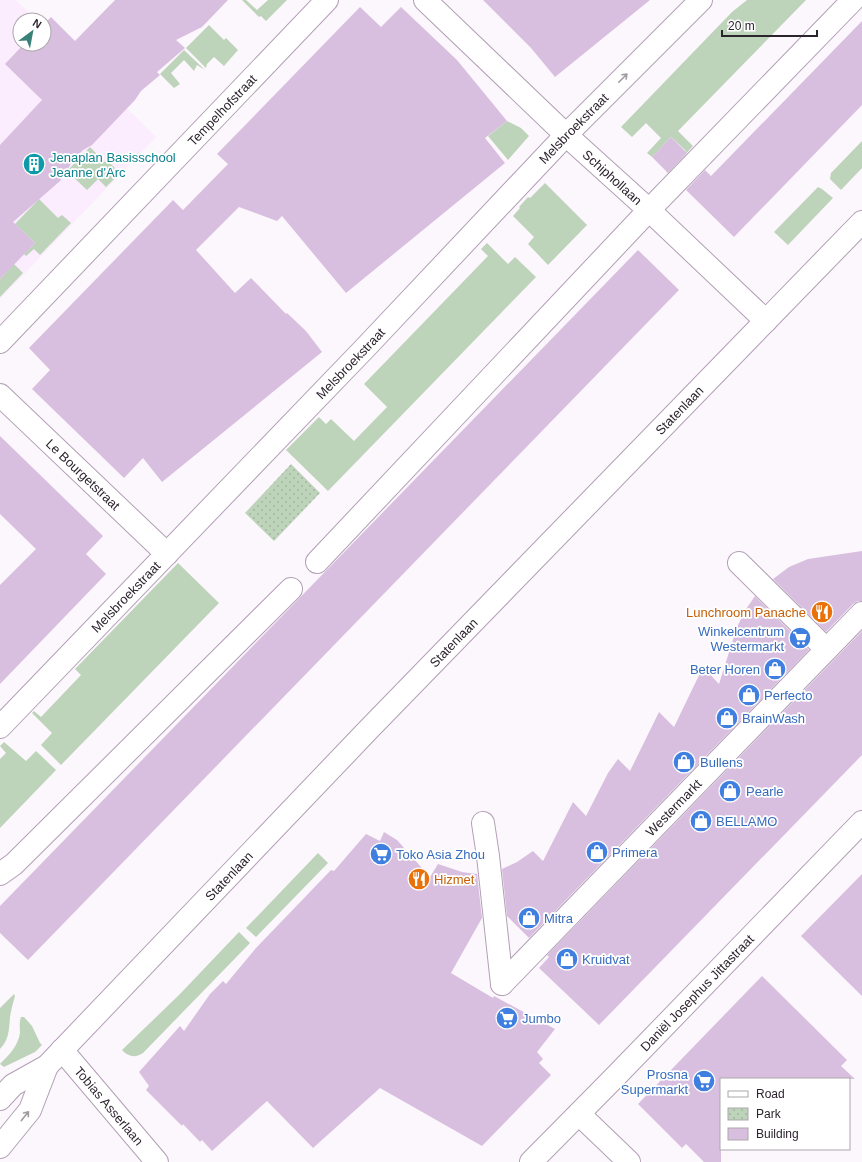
<svg xmlns="http://www.w3.org/2000/svg" width="862" height="1162" viewBox="0 0 862 1162" font-family="Helvetica,sans-serif">
<defs>
<pattern id="park-dots" width="8" height="8" patternUnits="userSpaceOnUse"><rect width="8" height="8" fill="#bed4ba"/><path d="M2 2h.1M6 6h.1" fill="none" stroke="#a3b6a0" stroke-width="1.8" stroke-linecap="round"/></pattern>
</defs>
<rect width="100%" height="100%" fill="#fcf7fc"/>
<path fill="#fbecfe" d="M0,0h16l20,20h-16v24h24v-17l112,110 -156,162z"/>
<g fill="#bed4ba">
<path d="M242,0h4l11,10 11,-10h19l-21,21 -5,-5 -2,1z"/>
<path d="M747,0h59l-128,131 15,15 -25,27 -2,-2 20,-20 -15,-14 -19,20 -5,-4 14,-15 -15,-15 -14,14 -11,-10 111,-115z"/>
<path d="M209,25l15,15 2,-2 12,12 -14,16 -10,-9 -7,7 -1,4 -20,-20z"/>
<path d="M184,50l21,20 -8,-5 -3,6 -10,-11 -13,13 9,11 -6,4 -14,-14z"/>
<path d="M507,121l14,7 8,8 -21,24 -20,-24z"/>
<path d="M862,141v27l-21,22 -11,-11 1,-6z"/>
<path d="M90,147l15,15 3,-1 12,12 -14,14 -8,-8 -11,11 -20,-19z"/>
<path d="M545,183l42,42 -39,40 -20,-21 6,-7 -21,-21 7,-8 -1,-1 9,-10 2,1z"/>
<path d="M818,187l4,2 11,9 -45,47 -14,-13z"/>
<path d="M39,199l19,19 4,-3 9,8 -31,32 -6,-6 -8,7 -2,-2 11,-11 -20,-19z"/>
<path d="M487,243l21,21 7,-7 21,20 -208,214 -42,-41 33,-33 7,7 5,-5 23,22 33,-34 -23,-23 124,-128 -7,-7z"/>
<path d="M14,264l9,9 -23,24v-18z"/>
<path d="M178,563l41,40 -158,162 -20,-20 11,-12 -20,-20 2,-2 7,6 40,-42 -6,-6z"/>
<path d="M4,742l22,19 10,-10 20,19 -56,58v-69l6,-6 -6,-7z"/>
<path d="M318,853l10,10 -72,74 -10,-9z"/>
<path d="M239,932l11,11 -107,110c-7,5 -15,4 -21,-3l57,-55z"/>
<path d="M14,994l1,2c-2,7 -4,14 -5,21 -1,13 -1,23 -10,32v-41z"/>
<path d="M21,1017h3l8,9 8,17 2,2 -7,7 -31,15 -4,-3c9,-9 18,-18 20,-31 0,-6 -1,-11 1,-16z"/>
</g>
<path fill="url(#park-dots)" d="M291,464l29,29 -46,48 -29,-28z"/>
<g fill="#d9bfdf">
<path d="M115,0h113l-26,27 -26,13 9,8 -28,24 3,3 -19,16 -6,9 -43,45 -9,5 -9,9 -14,22 -47,41 22,21 -35,36v-134l42,-45 -37,-36 19,-20h20v-20l7,-7 24,24z"/>
<path d="M483,0h167l-95,77 -24,-29z"/>
<path d="M360,7l21,20 20,-20 56,53 50,61 -22,17 20,25 -159,130 -64,-77 -5,5 -38,-14 -43,43 39,43 16,-15 35,36 1,-1 19,18 16,21 -160,130 -19,-24 -19,20 -92,-89 18,-19 -21,-22 144,-148 10,10 45,-46 -11,-10z"/>
<path d="M862,21v84l-128,132 -48,-47 19,-20 6,6z"/>
<path d="M671,137l16,16 -19,20 -16,-16z"/>
<path d="M638,250l41,40 -651,670 -28,-27v-27z"/>
<path d="M0,436l103,100 -17,18 20,20 -106,110v-99l36,-36 -36,-35z"/>
<path d="M862,551v50h-4l-5,3 -27,28 -53,-53 16,-12 19,-8z"/>
<path d="M755,596l54,54 -280,288 -22,-22 -5,-47 15,-7 16,-11 10,10 30,-59 13,14 22,-43 10,-14 12,12 29,-59 15,15 29,-60 16,17 18,-57 9,-18z"/>
<path d="M862,631v124l-263,270 -60,-57 10,-11 -2,-2z"/>
<path d="M384,832l13,8 33,37 8,-13 24,8 15,2 5,44 -31,55 42,25 1,-2 61,33 -18,23 6,7 -4,4 12,12 -69,71 -102,-58 -67,60 -46,-47 -55,50 -10,-11 -2,2 -17,-18 -1,2 -36,-36 3,-4 -10,-14 41,-46 4,5 26,-37 13,-13 3,3 30,-36 75,-78 3,1 32,-37 14,7z"/>
<path d="M862,874v122l-61,-60z"/>
<path d="M762,976l85,84 -6,6 14,13h-134v83h-17l-18,-18 -4,4 -44,-44z"/>
</g>
<g fill="none" stroke-linecap="round" stroke-linejoin="round">
<g stroke="#b29fb6" stroke-width="24">
<g id="pedestrian">
<path d="M739,563l87,86"/>
<path d="M483,823l5,33 14,128"/>
<path id="s1" d="M502,984l360,-371"/>
</g>
</g>
<g stroke="#b29fb6" stroke-width="24">
<g id="minor">
<path id="s2" d="M425,0l141,135 83,75 117,111"/>
<path id="s3" d="M0,342l327,-342"/>
<path id="s4" d="M0,395l167,159"/>
<path d="M317,562l332,-352 204,-210"/>
<path id="s5" d="M0,727l365,-379 201,-213 135,-135"/>
<path d="M0,874l14,-10 277,-275"/>
<path id="s6" d="M62,1050l95,112"/>
<path id="s7" d="M0,1099l13,-14 34,-19 322,-337 493,-507"/>
<path d="M579,1114l50,48"/>
<path d="M0,1147l30,-37 17,-44"/>
<path id="s8" d="M531,1162l82,-83 249,-257"/>
</g>
</g>
<use href="#pedestrian" stroke="#fff" stroke-width="22"/>
<use href="#minor" stroke="#fff" stroke-width="22"/>
</g>
<defs><path id="oneway-shaft" d="M-6 0H5M1.5-3L5.5 0L1.5 3" fill="none" stroke-width="1.6" stroke-linecap="round" stroke-linejoin="round"/></defs>
<g stroke="#a09ca0">
<use href="#oneway-shaft" transform="translate(623 78) rotate(-45)"/>
<use href="#oneway-shaft" transform="translate(25 1116) rotate(-51)"/>
</g>
<defs>
<g id="building-disc" transform="scale(1.15)"><circle r="9.5" fill="#0f9aa8" stroke="#fff"/><path d="M-4-6H4V6H1V3H-1V6H-4ZM-2.5-4.3h1.7v1.8h-1.7ZM.8-4.3h1.7v1.8H.8ZM-2.5-1h1.7V.8h-1.7ZM.8-1h1.7V.8H.8Z" fill="#fff"/></g>
<g id="restaurant-disc" transform="scale(1.15)"><circle r="9.5" fill="#e8710a" stroke="#fff"/><path d="M-5-6h1v4h1v-4h1v4h1v-4h1v5L-1.5 .5V6h-2V.5L-5-1ZM5-6V6H3V1.5H1.5Q1.5-4 5-6Z" fill="#fff"/></g>
<g id="supermarket-disc" transform="scale(1.15)"><circle r="9.5" fill="#3f7fe0" stroke="#fff"/><path d="M-6-5.5h2.5l.6 2H6L4.5 2H-2.5L-4.4-4H-6ZM-1.5 3.2a1.3 1.3 0 1 0 .1 0ZM3 3.2a1.3 1.3 0 1 0 .1 0Z" fill="#fff"/></g>
<g id="shop-disc" transform="scale(1.15)"><circle r="9.5" fill="#3f7fe0" stroke="#fff"/><path d="M-5-2.5h2.3a2.7 3.5 0 0 1 5.4 0H5L5.5 6h-11ZM-1.5-2.5h3a1.5 2.3 0 0 0-3 0Z" fill="#fff"/></g>
</defs>
<g fill-rule="evenodd">
<use href="#building-disc" x="34" y="164"/>
<use href="#restaurant-disc" x="822" y="612"/>
<use href="#supermarket-disc" x="800" y="638"/>
<use href="#shop-disc" x="775" y="669"/>
<use href="#shop-disc" x="749" y="695"/>
<use href="#shop-disc" x="727" y="718"/>
<use href="#shop-disc" x="684" y="762"/>
<use href="#shop-disc" x="730" y="791"/>
<use href="#shop-disc" x="701" y="821"/>
<use href="#shop-disc" x="597" y="852"/>
<use href="#supermarket-disc" x="381" y="854"/>
<use href="#restaurant-disc" x="419" y="879"/>
<use href="#shop-disc" x="529" y="918"/>
<use href="#shop-disc" x="567" y="959"/>
<use href="#supermarket-disc" x="507" y="1018"/>
<use href="#supermarket-disc" x="704" y="1081"/>
</g>
<g text-anchor="middle" dominant-baseline="central" stroke-width="3.5" stroke-linejoin="round" paint-order="stroke">
<g font-size="13" fill="#2c242d" stroke="#fff">
<text stroke="none"><textPath href="#s3" startOffset="321">Tempelhofstraat</textPath></text>
<text stroke="none"><textPath href="#s5" startOffset="829">Melsbroekstraat</textPath></text>
<text stroke="none"><textPath href="#s2" startOffset="258">Schiphollaan</textPath></text>
<text stroke="none"><textPath href="#s5" startOffset="505">Melsbroekstraat</textPath></text>
<text stroke="none"><textPath href="#s7" startOffset="969">Statenlaan</textPath></text>
<text stroke="none"><textPath href="#s4" startOffset="115">Le Bourgetstraat</textPath></text>
<text stroke="none"><textPath href="#s5" startOffset="181">Melsbroekstraat</textPath></text>
<text stroke="none"><textPath href="#s7" startOffset="645">Statenlaan</textPath></text>
<text stroke="none"><textPath href="#s1" startOffset="246">Westermarkt</textPath></text>
<text stroke="none"><textPath href="#s7" startOffset="321">Statenlaan</textPath></text>
<text stroke="none"><textPath href="#s8" startOffset="237">Daniël Josephus Jittastraat</textPath></text>
<text stroke="none"><textPath href="#s6" startOffset="73">Tobias Asserlaan</textPath></text>
</g>
<g font-size="13" fill="#0d838f" stroke="#fff" text-anchor="start">
<text x="50" y="157">Jenaplan Basisschool<tspan x="50" dy="15">Jeanne d'Arc</tspan></text>
</g>
<g font-size="13" fill="#c56008" stroke="#fff" text-anchor="end">
<text x="806" y="612">Lunchroom Panache</text>
<text x="434" y="879" text-anchor="start">Hizmet</text>
</g>
<g font-size="13" fill="#366cbe" stroke="#fff" text-anchor="start">
<text x="784" y="631" text-anchor="end">Winkelcentrum<tspan x="784" dy="15">Westermarkt</tspan></text>
<text x="760" y="669" text-anchor="end">Beter Horen</text>
<text x="764" y="695">Perfecto</text>
<text x="742" y="718">BrainWash</text>
<text x="700" y="762">Bullens</text>
<text x="746" y="791">Pearle</text>
<text x="716" y="821">BELLAMO</text>
<text x="612" y="852">Primera</text>
<text x="396" y="854">Toko Asia Zhou</text>
<text x="544" y="918">Mitra</text>
<text x="582" y="959">Kruidvat</text>
<text x="522" y="1018">Jumbo</text>
<text x="688" y="1074" text-anchor="end">Prosna<tspan x="688" dy="15">Supermarkt</tspan></text>
</g>
</g>
<rect x="720" y="1078" width="130" height="72" fill="#ffffff" stroke="#aba7ab"/>
<rect x="728" y="1091" width="20" height="6" fill="#ffffff" stroke="#aba7ab"/>
<text x="756" y="1098" font-size="12" fill="#2c242d">Road</text>
<rect x="728" y="1108" width="20" height="12" fill="url(#park-dots)" stroke="#aba7ab"/>
<text x="756" y="1118" font-size="12" fill="#2c242d">Park</text>
<rect x="728" y="1128" width="20" height="12" fill="#d9bfdf" stroke="#aba7ab"/>
<text x="756" y="1138" font-size="12" fill="#2c242d">Building</text>
<g transform="translate(32 32) rotate(32)"><circle r="19" fill="#ffffff" stroke="#aba7ab"/>
<path d="M0-3L7 15L0 10L-7 15Z" fill="#398078"/>
<text y="-6" font-size="11" font-weight="bold" text-anchor="middle" fill="#2c242d">N</text>
</g>
<path d="M722 30v6h95v-6" fill="none" stroke="#2c242d" stroke-width="2"/>
<text x="728" y="30" font-size="12" fill="#2c242d" stroke="#ffffff" stroke-width="3" paint-order="stroke">20 m</text>
</svg>
